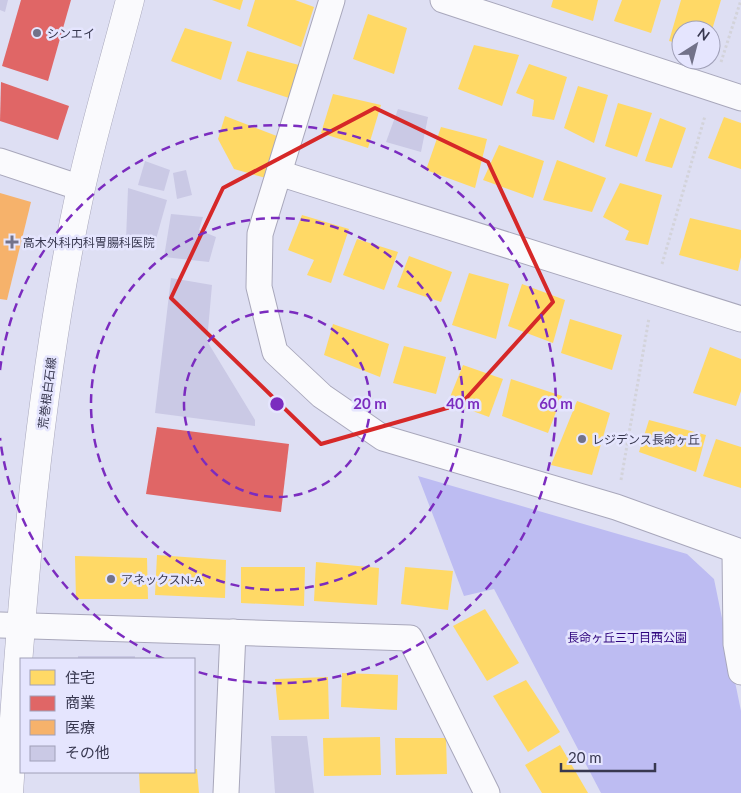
<svg xmlns="http://www.w3.org/2000/svg" width="741" height="793" viewBox="0 0 741 793" font-family="Lato,'Noto Sans JP',sans-serif">
<rect width="100%" height="100%" fill="#dedff3"/>
<path fill="#bdbcf2" d="M418,476l269,78 27,25 27,132v82h-140l-107,-204 -30,7z"/>
<g fill="#ffd966">
<path d="M212,0h31l-3,10z"/>
<path d="M255,0h40l19,7 -13,40 -54,-21z"/>
<path d="M553,0h45l-5,21 -42,-14z"/>
<path d="M622,0h39l-10,33 -37,-12z"/>
<path d="M681,0h40l-9,30h-31v14l-12,-3z"/>
<path d="M368,14l39,14 -13,46 -41,-15z"/>
<path d="M185,28l47,14 -11,38 -50,-19z"/>
<path d="M474,45l45,10 -17,51 -44,-17z"/>
<path d="M247,51l52,14 -10,33 -52,-17z"/>
<path d="M529,64l38,13 -13,43 -22,-4 2,-16 -18,-7z"/>
<path d="M578,86l30,9 -14,48 -30,-15z"/>
<path d="M333,94l48,11 -13,43 -47,-15z"/>
<path d="M618,103l34,10 -15,44 -32,-11z"/>
<path d="M225,116l57,22 -16,40 -32,-9 -16,-30z"/>
<path d="M724,117l17,6v46l-33,-11z"/>
<path d="M660,118l26,10 -14,40 -27,-7z"/>
<path d="M441,127l46,12 -12,49 -49,-18z"/>
<path d="M499,145l45,16 -11,37 -50,-18z"/>
<path d="M557,160l49,18 -14,34 -49,-12z"/>
<path d="M620,183l42,12 -14,50 -23,-5 4,-9 -26,-14z"/>
<path d="M302,215l47,14 -18,54 -24,-8 7,-15 -26,-10z"/>
<path d="M690,218l51,12v27l-3,14 -59,-16z"/>
<path d="M357,239l41,13 -14,38 -41,-15z"/>
<path d="M409,256l43,16 -11,30 -44,-15z"/>
<path d="M469,273l40,11 -13,55 -44,-14z"/>
<path d="M522,284l43,16 -12,43 -45,-17z"/>
<path d="M570,319l52,16 -10,35 -51,-17z"/>
<path d="M333,324l56,20 -9,33 -56,-22z"/>
<path d="M404,346l42,11 -10,37 -43,-11z"/>
<path d="M710,347l31,12v32l-5,15 -43,-13z"/>
<path d="M463,365l40,14 -14,38 -41,-15z"/>
<path d="M511,379l51,17 -14,37 -46,-17z"/>
<path d="M577,401l33,12 -18,62 -41,-10z"/>
<path d="M649,420l57,15 -10,37 -57,-20z"/>
<path d="M716,439l25,8v41l-38,-12z"/>
<path d="M157,555l69,5 -1,38 -70,-3z"/>
<path d="M75,556l72,2 1,41h-72z"/>
<path d="M316,562l63,6 -2,37 -63,-4z"/>
<path d="M241,567h64l-1,39 -63,-3z"/>
<path d="M405,567l48,4 -5,39 -47,-6z"/>
<path d="M485,609l34,54 -32,18 -34,-55z"/>
<path d="M342,673l56,2 -1,35 -56,-3z"/>
<path d="M328,677l1,42 -50,1 -4,-41z"/>
<path d="M526,680l34,52 -32,20 -35,-56z"/>
<path d="M380,737l1,38 -57,1 -1,-38z"/>
<path d="M395,738h51l1,36 -51,1z"/>
<path d="M560,745l28,48h-46l-17,-28z"/>
<path d="M194,769h3l2,24h-59l-1,-21h55z"/>
</g>
<g fill="#e06666">
<path d="M21,0h50l-23,81 -46,-15z"/>
<path d="M1,82l68,24 -11,34 -58,-19z"/>
<path d="M157,427l132,17 -8,68 -135,-18z"/>
</g>
<path fill="#f6b26b" d="M0,193l31,9 -24,98 -7,-1z"/>
<g fill="#cac9e5">
<path d="M0,0h8l-3,12 -5,-2z"/>
<path d="M398,109l30,8 -7,35 -35,-10z"/>
<path d="M145,161l25,9 -6,21 -26,-6z"/>
<path d="M186,170l6,25 -15,4 -4,-26z"/>
<path d="M128,188l39,12 -14,50 -27,-10z"/>
<path d="M171,214l32,3 -4,13 17,7 -7,25 -45,-5z"/>
<path d="M171,278l41,7 -5,56 48,79v6l-100,-13z"/>
<rect x="78" y="656" width="57" height="3"/>
<path d="M271,736h36l7,57h-39z"/>
</g>
<g fill="none" stroke-linecap="round" stroke-linejoin="round">
<g stroke="#a8a7bb" stroke-width="27">
<g id="street">
<path d="M332,0l-72,234 -1,53 16,65 47,44 61,42 233,69 125,45"/>
<path d="M443,0l298,98"/>
<path d="M0,161l81,27"/>
<path d="M279,173l462,146"/>
<path d="M735,551l1,93 5,28"/>
<path d="M0,625l410,13 77,155"/>
<path d="M226,793l7,-161"/>
</g>
</g>
<g stroke="#a8a7bb" stroke-width="29">
<path id="secondary" d="M9,793c13,-202 29,-407 72,-605 14,-63 33,-126 49,-188"/>
</g>
<g stroke="#d3d3da" stroke-width="3" stroke-dasharray="2.5 2.5" stroke-linecap="butt">
<path d="M721,62l20,-62"/>
<path d="M662,264l43,-148"/>
<path d="M621,480l28,-162"/>
</g>
<use href="#street" stroke="#fafafd" stroke-width="25"/>
<use href="#secondary" stroke="#fafafd" stroke-width="28"/>
</g>
<path fill="none" stroke="#d62828" stroke-width="4" stroke-linejoin="round" d="M375,108l113,54 65,140 -92,102 -140,40 -150,-146 52,-110z"/>
<g fill="none" stroke="#7b2cbf" stroke-width="2.5" stroke-dasharray="9 6">
<circle cx="277" cy="404" r="93"/>
<circle cx="277" cy="404" r="186"/>
<path d="M164 659A279 279 0 0 1 0 438M0 370A279 279 0 1 1 195 671"/>
</g>
<g fill="#727289" stroke="#e5e5fe" stroke-width="2">
<circle cx="37" cy="33" r="5"/>
<path d="M9.5 234.5h5v5h5v5h-5v5h-5v-5h-5v-5h5z"/>
<circle cx="582" cy="439" r="5"/>
<circle cx="111" cy="579" r="5"/>
</g>
<g text-anchor="middle" dominant-baseline="central" stroke-width="5" stroke-linejoin="round" paint-order="stroke">
<g font-size="12" fill="#383850" stroke="#e5e5fe" text-anchor="start">
<text x="47" y="33">シンエイ</text>
<text x="23" y="242">高木外科内科胃腸科医院</text>
<text x="592" y="439">レジデンス長命ヶ丘</text>
<text x="121" y="579">アネックスN-A</text>
</g>
<g font-size="12" fill="#383850" stroke="#e5e5fe">
<text transform="translate(47 393) rotate(-83)">荒巻根白石線</text>
</g>
<g font-size="12" fill="#2d037d" stroke="#e5e5fe">
<text x="627" y="637">長命ヶ丘三丁目西公園</text>
</g>
</g>
<circle cx="277" cy="404" r="8" fill="#7b2cbf" stroke="#e5e5fe" stroke-width="2.5"/>
<g font-size="15" text-anchor="middle" font-weight="bold" fill="#7b2cbf" stroke="#e5e5fe" stroke-width="5" stroke-linejoin="round" paint-order="stroke">
<text x="370" y="409">20 m</text>
<text x="463" y="409">40 m</text>
<text x="556" y="409">60 m</text>
</g>
<rect x="20" y="658" width="175" height="115" fill="#e5e5fe" stroke="#a0a0b8"/>
<rect x="30" y="670" width="25" height="15" fill="#ffd966" stroke="#a0a0b8"/>
<text x="65" y="683" font-size="15" fill="#383850">住宅</text>
<rect x="30" y="696" width="25" height="15" fill="#e06666" stroke="#a0a0b8"/>
<text x="65" y="708" font-size="15" fill="#383850">商業</text>
<rect x="30" y="720" width="25" height="15" fill="#f6b26b" stroke="#a0a0b8"/>
<text x="65" y="733" font-size="15" fill="#383850">医療</text>
<rect x="30" y="746" width="25" height="15" fill="#cac9e5" stroke="#a0a0b8"/>
<text x="65" y="758" font-size="15" fill="#383850">その他</text>
<g transform="translate(696 45) rotate(36)"><circle r="24" fill="#e5e5fe" stroke="#a0a0b8"/>
<path d="M0-4L9 19L0 12L-9 19Z" fill="#727289"/>
<text y="-8" font-size="14" font-weight="bold" text-anchor="middle" fill="#383850">N</text>
</g>
<path d="M561 763v8h94v-8" fill="none" stroke="#383850" stroke-width="2.5"/>
<text x="568" y="763" font-size="15" fill="#383850" stroke="#e5e5fe" stroke-width="4" paint-order="stroke">20 m</text>
</svg>
